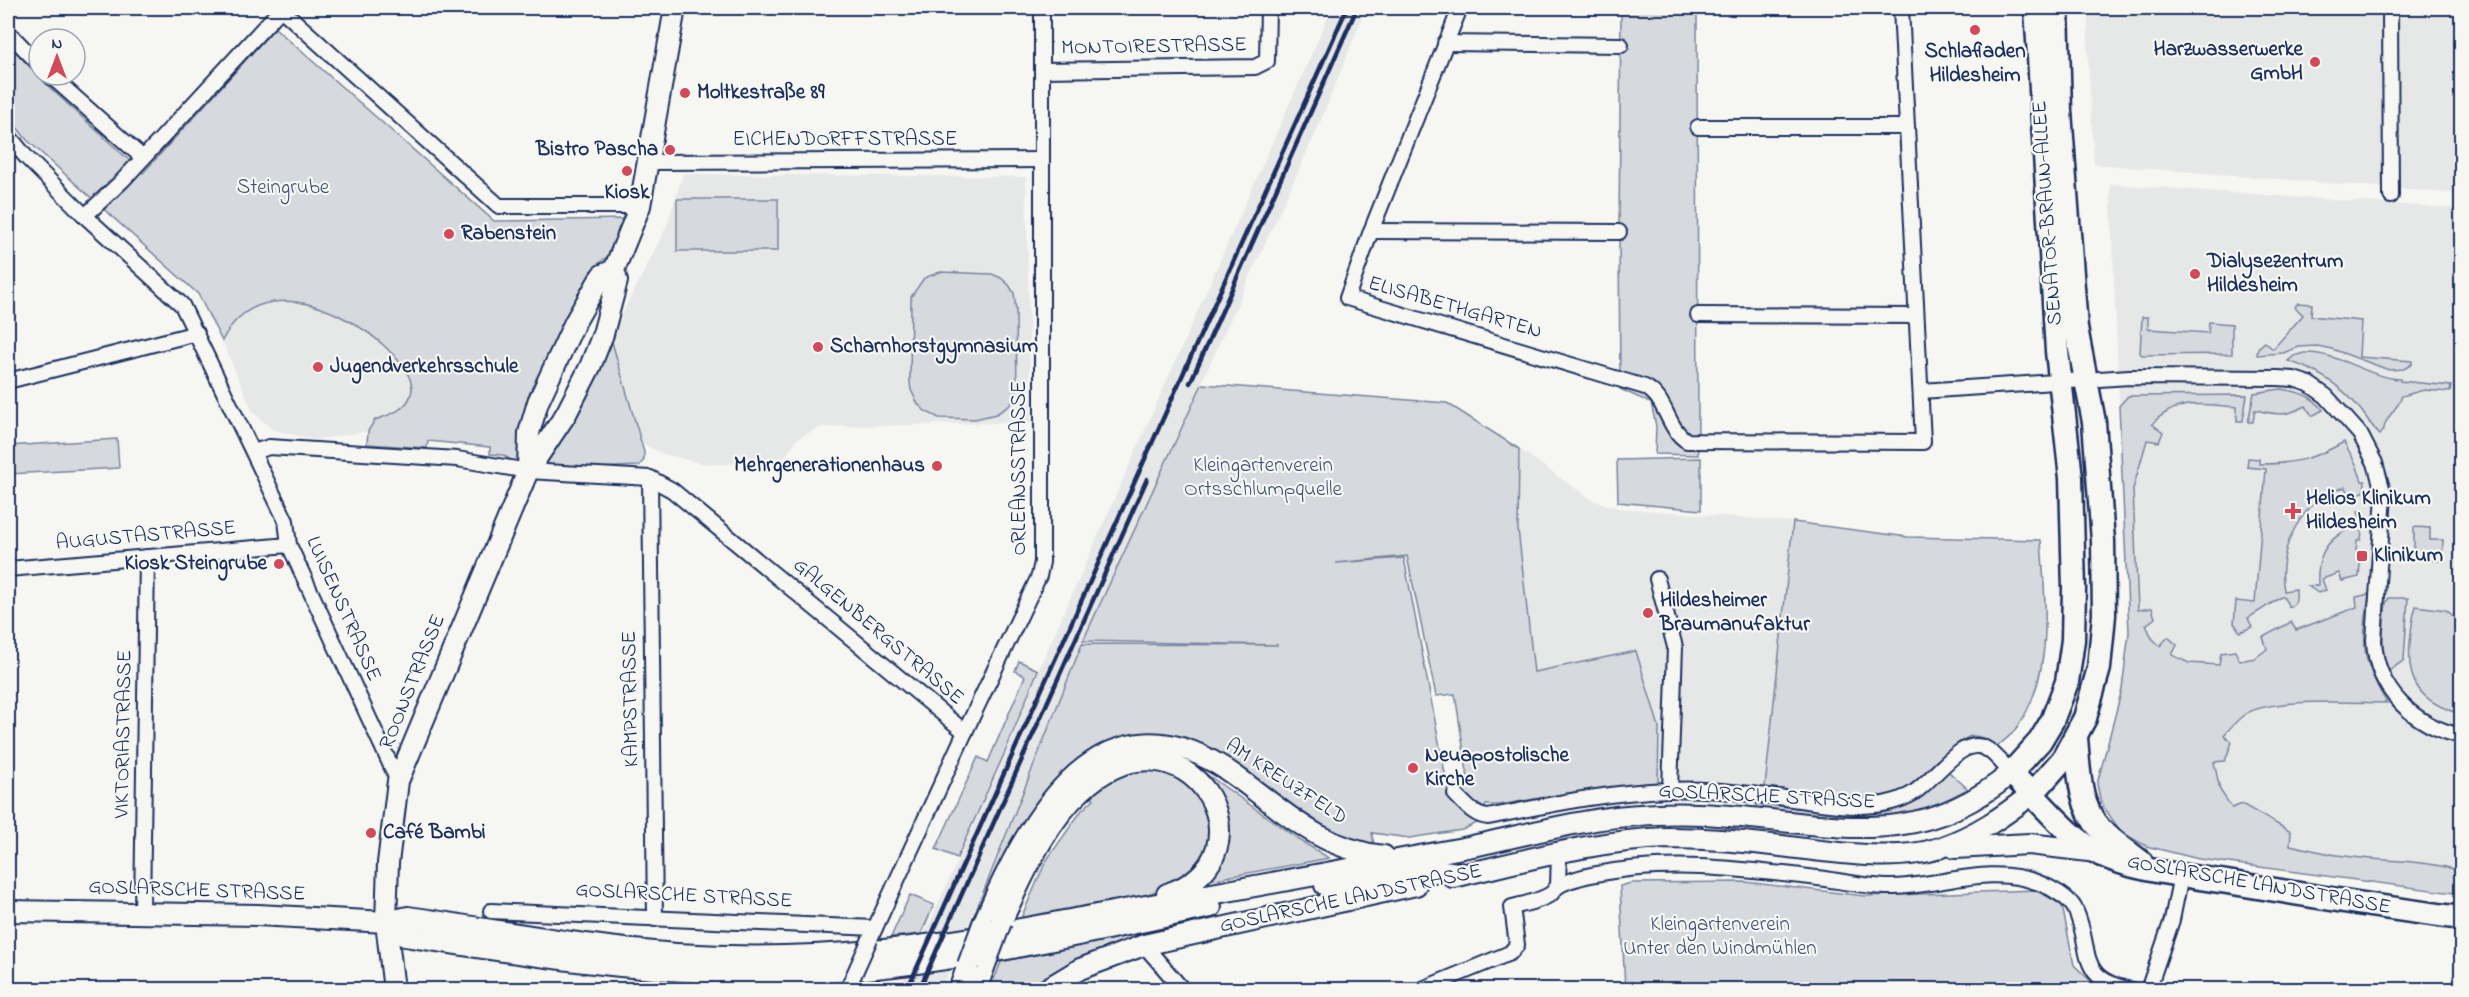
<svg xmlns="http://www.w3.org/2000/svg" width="2469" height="997" viewBox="0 0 2469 997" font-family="'Indie Flower',sans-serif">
<rect width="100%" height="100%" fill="#f6f6f2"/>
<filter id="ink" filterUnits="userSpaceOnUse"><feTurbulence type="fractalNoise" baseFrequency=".0167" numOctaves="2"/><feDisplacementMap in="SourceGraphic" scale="12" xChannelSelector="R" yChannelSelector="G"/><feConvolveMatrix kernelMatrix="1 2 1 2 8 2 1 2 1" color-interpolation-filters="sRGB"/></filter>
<g filter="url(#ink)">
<g fill="#e6e7e7">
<path d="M1332,8h34l-49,122 -234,511 -141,348 -43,1 109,-240 31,-81z"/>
<path d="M2088,8h373v186l-367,-30 -6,-107z"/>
<path d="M683,174l343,3 5,245 -211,5 -23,12 -13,19 -59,6 -26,-1 -35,-9 -91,-43 93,-183z"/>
<path d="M2110,184l351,25v682l-315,-45 -45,-43 -4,-19 25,-95 7,-57z"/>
<path d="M283,301l21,1 30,10 31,19 18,15 16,17 12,17 1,14 -8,13 -12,7 -17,6 -7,11 -53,9 -43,-11 -19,-17 -31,-71 8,-15 17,-15 18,-7z"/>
<path d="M1519,449l73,51 26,8 175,14 -28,265 -107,-3 1,-57 -23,-75 -102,21 -16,-144z"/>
</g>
<g fill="#d6d9dd" stroke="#78849e" stroke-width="1.5" fill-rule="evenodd">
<path d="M1621,8h76l1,447 -43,-1 1,-28 -5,-23 -31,-14 -1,-157z"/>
<path d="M275,28l219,193 130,-2 -15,36 -13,11 -26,45 -40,81 -11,52 8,27 45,-51 40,-78 32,110v8l-5,6 -111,5 -25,-16 -13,-1v-7l-62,-6 -1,7 -60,-4 1,-13 7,-11c14,-5 32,-10 36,-26 13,-39 -141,-152 -189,-53l-24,-47 -171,-154 -19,-24v-73l40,43 95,87z"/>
<rect x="677" y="199" width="101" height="52"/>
<path d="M940,272l52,2 9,4 8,7 5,8 2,18 1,84 -8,11 -13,8 -21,5 -36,-1 -14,-7 -7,-7 -7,-14 -1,-7 1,-86 13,-19z"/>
<path d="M2298,303l14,1 -1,12 50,5 -2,36 53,4v3l-8,5 -15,1 -57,-21 -15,-3 -18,1 -16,6 -26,2 1,-7 7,-6 8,7 30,-34 -8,-8z"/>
<path d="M2142,317h6v12l60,4 1,-11 23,2v30l-90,1 -2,-2z"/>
<path d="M2305,353c34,-1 61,24 95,26v2l51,5 -1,6 -26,-2 -22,6c-3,10 -11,16 -16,26 -3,6 -1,9 -6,13 -7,-7 -13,-17 -20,-26 -19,-24 -43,-39 -72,-48l6,-5z"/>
<path d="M1202,384l245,19 72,46 -1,80 16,143 102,-21 23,76 -1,57 -89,9 -70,12h-13l-9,18 -15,7 -53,8 -37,-5 2,13 -36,-9 -201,-101c-20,2 -33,10 -50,21 -63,41 -87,108 -119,173l114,-286 196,1 -195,-4zM1407,556l29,140 19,-2 14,91 -21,4 -44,-231 -68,5z"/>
<path d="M2281,389c18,3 31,6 42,21l-11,6 -6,-10c-22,11 -27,9 -51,4l-2,12h-5l6,-29z"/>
<path d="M2247,395l-4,26h-6v-14c-33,-2 -60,-10 -85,17l11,8 -4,10 -12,-2 -14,49 5,121 14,-2 3,10 -9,7 6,13 8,8 8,-9 9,8 -5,10 17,8 30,2 2,-12 14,-2 5,10 15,-3 12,-9 -4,-12 28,-15 5,8 61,-23 -1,-10 13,-3c-7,51 -9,64 18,109 -32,0 -118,-6 -143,12 -7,5 -14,13 -20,20l8,7 -7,19 -11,1 6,28 12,18 10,-4 49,28 -1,13c18,4 37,9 55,11 39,6 79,3 116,15v23l-262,-35 -53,-13 -25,-14 -20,-29 -4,-19 25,-95 7,-57 -10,-226 9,-10z"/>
<path d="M117,439l2,29 -111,6v-28z"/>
<path d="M2344,442l12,22 6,17h3l-1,11 -15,4 -3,-9c-44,11 -70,61 -62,104l12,-2c0,9 2,15 -7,18l-6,-11 -35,22 4,9 -12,5 -6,-9 2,-22 19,2 11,-134 -19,-2 1,-9 11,1v5c34,0 55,-5 85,-22z"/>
<path d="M1701,458v52l-83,-8 -1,-42z"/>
<path d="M2358,511h6l-3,29 -4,1 -1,10h5l-2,26 -17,4 -3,-8 -17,6 4,11 -8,3 -10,-7 10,-1c-2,-35 12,-49 43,-62z"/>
<path d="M1793,522l115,15 133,3c4,64 14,132 -24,188 -5,7 -14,13 -20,19 -8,-5 -16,-12 -25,-11 -16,2 -48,45 -69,54 -32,16 -102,1 -138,-3z"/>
<path d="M2414,527l16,1v12h13l-1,21 -28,-3z"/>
<path d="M2389,598h19l-4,62 -15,11c-10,-20 -5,-47 -3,-68z"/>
<path d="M2416,606l30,4 15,12v92c-39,-11 -55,-30 -51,-71 1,-13 2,-25 6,-37z"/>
<path d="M1019,661l19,9 -32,80 -49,108 -21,-9 42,-92 10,5 37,-86 -10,-5z"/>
<path d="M1165,770l31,20 17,44 -15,39 -66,28 -111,17 25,-57 36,-51 12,-11 -7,-8 33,-20z"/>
<path d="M1948,771l20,18c-23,11 -48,25 -74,28 -43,6 -96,-3 -139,-8l2,-5 92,9 25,-2 49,-17z"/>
<path d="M1205,773l96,68 28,17 -119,22 -7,-2 15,-21z"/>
<path d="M1745,882l120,14 171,-6 26,15 12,60 25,24h-474l-5,-103 11,-3z"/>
<path d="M910,895l24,10 -13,29 -30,3z"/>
<path d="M1145,931l1,2 -58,21 -58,35 -40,1 11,-28z"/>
</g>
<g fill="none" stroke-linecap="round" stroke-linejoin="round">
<g stroke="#1b2f5e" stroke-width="18">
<g id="street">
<path d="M280,8l219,198h141"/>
<path d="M1460,8l-89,223 -24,67 298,89c22,11 21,41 42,54l236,1 -22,-434"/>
<path d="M2390,8l1,188"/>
<path d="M8,32l31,32"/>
<path d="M1445,43l176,2"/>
<path d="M1042,70l213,-3 12,-6 1,-53"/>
<path d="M50,75l93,83"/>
<path d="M1698,127h209"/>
<path d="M8,135l18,22 59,59 97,89 104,216 3,24 109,236"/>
<path d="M649,162l392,-2"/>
<path d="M85,216l38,-36 158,-171"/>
<path d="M1371,231l248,1"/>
<path d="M1698,315l218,1"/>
<path d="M8,381l189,-48"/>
<path d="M1921,391l208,-14 149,1 16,1 15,5 17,12 34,38 15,29 9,32 -10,145c2,50 40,86 88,96"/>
<path d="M254,452l15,-5 188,12 71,12 122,7 22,12 293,242 -95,207"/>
<path d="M650,478l5,441"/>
<path d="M8,569l281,-24"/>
<path d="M1657,579l18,68 -5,143"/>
<path d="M965,732l74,-156 3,-14v-554"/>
<path d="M1455,794c10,10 19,22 33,23 60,-12 119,-25 181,-27 36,-2 73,3 109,7 40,5 92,18 130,-1 23,-10 52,-61 77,-48 10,5 18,16 26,25"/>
<path d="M1558,886l1,-33"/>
<path d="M491,911l384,17"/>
<path d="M142,913l5,-356"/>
<path d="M1144,945l39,45"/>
<path d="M1420,990l90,-37 7,-8 -5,-38c13,-3 28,-6 39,-13 2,-2 4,-5 6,-7 8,-6 25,-10 34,-12 76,-16 151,-6 227,3 22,3 45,8 68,9 52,1 102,-24 153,-4 11,4 31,15 36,26 19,41 -1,69 57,81"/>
<path d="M2148,990l24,-70 9,-45"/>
</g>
</g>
<g stroke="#1b2f5e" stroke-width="24">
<g id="secondary">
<path d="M528,471l1,-38 9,-31 37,-80 27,-47 12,-5"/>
<path d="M1955,848l74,-4 68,8"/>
<path d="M1453,877c71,-16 142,-37 215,-39 34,0 70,3 104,7 48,5 121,19 167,3 36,-12 65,-32 94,-55"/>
<path d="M1325,885l118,-14 22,3"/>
<path d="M8,911l250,4 128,7 22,-5c89,13 178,30 268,37 65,4 132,3 197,-3 73,-6 146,-22 218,-35 124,-22 248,-45 372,-68 51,-10 101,-25 153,-31 38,-4 76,-5 114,-1 108,9 190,34 281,-43"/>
<path d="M386,922l19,14c140,22 282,45 425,36 128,-9 255,-38 381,-65"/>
<path d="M1001,922c22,-45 43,-98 81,-132 103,-95 200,65 85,104"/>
<path d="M983,924c45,-105 119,-244 251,-149 50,36 86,74 150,81"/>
<path d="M394,990l-8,-68 2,-59 10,-82 130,-310 38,-57 24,-47 13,-33 14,-53 -3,-11 26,-64 35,-198"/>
<path d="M959,990l9,-25"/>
<path d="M976,990l10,-28"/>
<path d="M1045,990l35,-21 64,-24 272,-60"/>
</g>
</g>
<g stroke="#1b2f5e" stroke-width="27">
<g id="primary">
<path d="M2036,8l21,343 14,127 3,110 -1,52 -6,42 -15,39 -12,20 -29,32c25,23 58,65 87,80 39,19 87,22 129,29 78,13 156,26 235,36"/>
<path d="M2076,738c3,30 2,67 24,91 12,12 27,22 41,33"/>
<path d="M2033,793l30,-34 22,-41 14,-50 5,-53 -1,-74 -9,-119 -18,-94 -16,-217 -3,-103"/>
</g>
</g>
<use href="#street" stroke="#f6f6f2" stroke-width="14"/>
<use href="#secondary" stroke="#f6f6f2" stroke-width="20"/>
<use href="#primary" stroke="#f6f6f2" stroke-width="22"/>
<g stroke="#1b2f5e" stroke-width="4.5">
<path d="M1190,383l167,-375"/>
<path d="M907,990l440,-982"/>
<path d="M919,990l228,-511"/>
</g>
<g stroke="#1b2f5e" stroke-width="18" stroke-linecap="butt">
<path id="street-bridge" d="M847,990l23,-51"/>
</g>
<g stroke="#1b2f5e" stroke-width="24" stroke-linecap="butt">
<g id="secondary-bridge">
<path d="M986,962l15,-40"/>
<path d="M968,965l15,-41"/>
</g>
</g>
<use href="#street-bridge" stroke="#f6f6f2" stroke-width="14"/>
<use href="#secondary-bridge" stroke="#f6f6f2" stroke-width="20"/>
</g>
</g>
<g fill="#d1495b" stroke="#f6f6f2" stroke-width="2">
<circle cx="1975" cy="30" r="6"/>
<circle cx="2315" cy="62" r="6"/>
<circle cx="685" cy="93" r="6"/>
<circle cx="670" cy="150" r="6"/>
<circle cx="627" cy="171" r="6"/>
<circle cx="449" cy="234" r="6"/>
<circle cx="2195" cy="274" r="6"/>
<circle cx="818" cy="347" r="6"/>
<circle cx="318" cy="367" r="6"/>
<circle cx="937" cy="466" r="6"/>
<path d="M2290 502h6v6h6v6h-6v6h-6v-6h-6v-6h6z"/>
<rect x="2356" y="550" width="12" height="12" rx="3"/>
<circle cx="279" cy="564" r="6"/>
<circle cx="1648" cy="613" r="6"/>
<circle cx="1413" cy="768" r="6"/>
<circle cx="371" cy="833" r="6"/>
</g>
<g text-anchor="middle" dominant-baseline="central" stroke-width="4.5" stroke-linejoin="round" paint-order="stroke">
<g font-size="21" fill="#1b2f5e" stroke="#f6f6f2">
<text transform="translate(1154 47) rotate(-1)">MONTOIRESTRASSE</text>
<text x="845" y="140">EICHENDORFFSTRASSE</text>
<text transform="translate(2048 213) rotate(-94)">SENATOR-BRAUN-ALLEE</text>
<text transform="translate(1455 308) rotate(16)">ELISABETHGARTEN</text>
<text transform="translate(1020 468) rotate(-90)">ORLEANSSTRASSE</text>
<text transform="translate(146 536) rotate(-5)">AUGUSTASTRASSE</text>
<text transform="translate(343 609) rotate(66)">LUISENSTRASSE</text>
<text transform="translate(878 632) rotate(40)">GALGENBERGSTRASSE</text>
<text transform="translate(413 682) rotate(-68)">ROONSTRASSE</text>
<text transform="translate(631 699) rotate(-91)">KAMPSTRASSE</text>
<text transform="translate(124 734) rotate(-89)">VIKTORIASTRASSE</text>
<text transform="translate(1286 782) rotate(33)">AM KREUZFELD</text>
<text transform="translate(1767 797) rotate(3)">GOSLARSCHE STRASSE</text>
<text transform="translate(2259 885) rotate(10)">GOSLARSCHE LANDSTRASSE</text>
<text transform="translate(197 891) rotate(2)">GOSLARSCHE STRASSE</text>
<text transform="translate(684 896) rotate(3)">GOSLARSCHE STRASSE</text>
<text transform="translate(1351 899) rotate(-12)">GOSLARSCHE LANDSTRASSE</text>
</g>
<g font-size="21" font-weight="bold" fill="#1b2f5e" stroke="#f6f6f2" text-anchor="start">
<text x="2303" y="50" text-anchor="end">Harzwasserwerke<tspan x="2303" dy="24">GmbH</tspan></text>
<text x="1975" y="52" text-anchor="middle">Schlafladen<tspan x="1975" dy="24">Hildesheim</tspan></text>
<text x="697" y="93">Moltkestraße 89</text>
<text x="658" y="150" text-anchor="end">Bistro Pascha</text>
<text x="627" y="193" text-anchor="middle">Kiosk</text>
<text x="461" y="234">Rabenstein</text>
<text x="2207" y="262">Dialysezentrum<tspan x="2207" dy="24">Hildesheim</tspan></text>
<text x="830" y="347">Scharnhorstgymnasium</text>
<text x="330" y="367">Jugendverkehrsschule</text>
<text x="925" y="466" text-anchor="end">Mehrgenerationenhaus</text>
<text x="2306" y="499">Helios Klinikum<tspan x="2306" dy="24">Hildesheim</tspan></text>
<text x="2374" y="556">Klinikum</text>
<text x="267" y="564" text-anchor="end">Kiosk Steingrube</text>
<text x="1660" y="601">Hildesheimer<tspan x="1660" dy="24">Braumanufaktur</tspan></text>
<text x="1425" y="756">Neuapostolische<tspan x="1425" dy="24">Kirche</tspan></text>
<text x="383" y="833">Café Bambi</text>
</g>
<g font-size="21" fill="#405177" stroke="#f6f6f2">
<text x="283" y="188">Steingrube</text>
<text x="1263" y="466">Kleingartenverein<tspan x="1263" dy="24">Ortsschlumpquelle</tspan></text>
<text x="1720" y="925">Kleingartenverein<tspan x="1720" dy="24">Unter den Windmühlen</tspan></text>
</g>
</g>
<rect width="2469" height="997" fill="none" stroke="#f6f6f2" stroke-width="30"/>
<rect x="15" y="15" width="2439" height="967" fill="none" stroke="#1b2f5e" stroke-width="2" filter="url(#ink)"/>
<g transform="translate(57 57)"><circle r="28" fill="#f6f6f2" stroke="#9ea6b7" stroke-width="1.5"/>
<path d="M0-4.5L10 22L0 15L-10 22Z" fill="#d1495b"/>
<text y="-9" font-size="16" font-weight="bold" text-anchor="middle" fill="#1b2f5e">N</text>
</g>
</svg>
